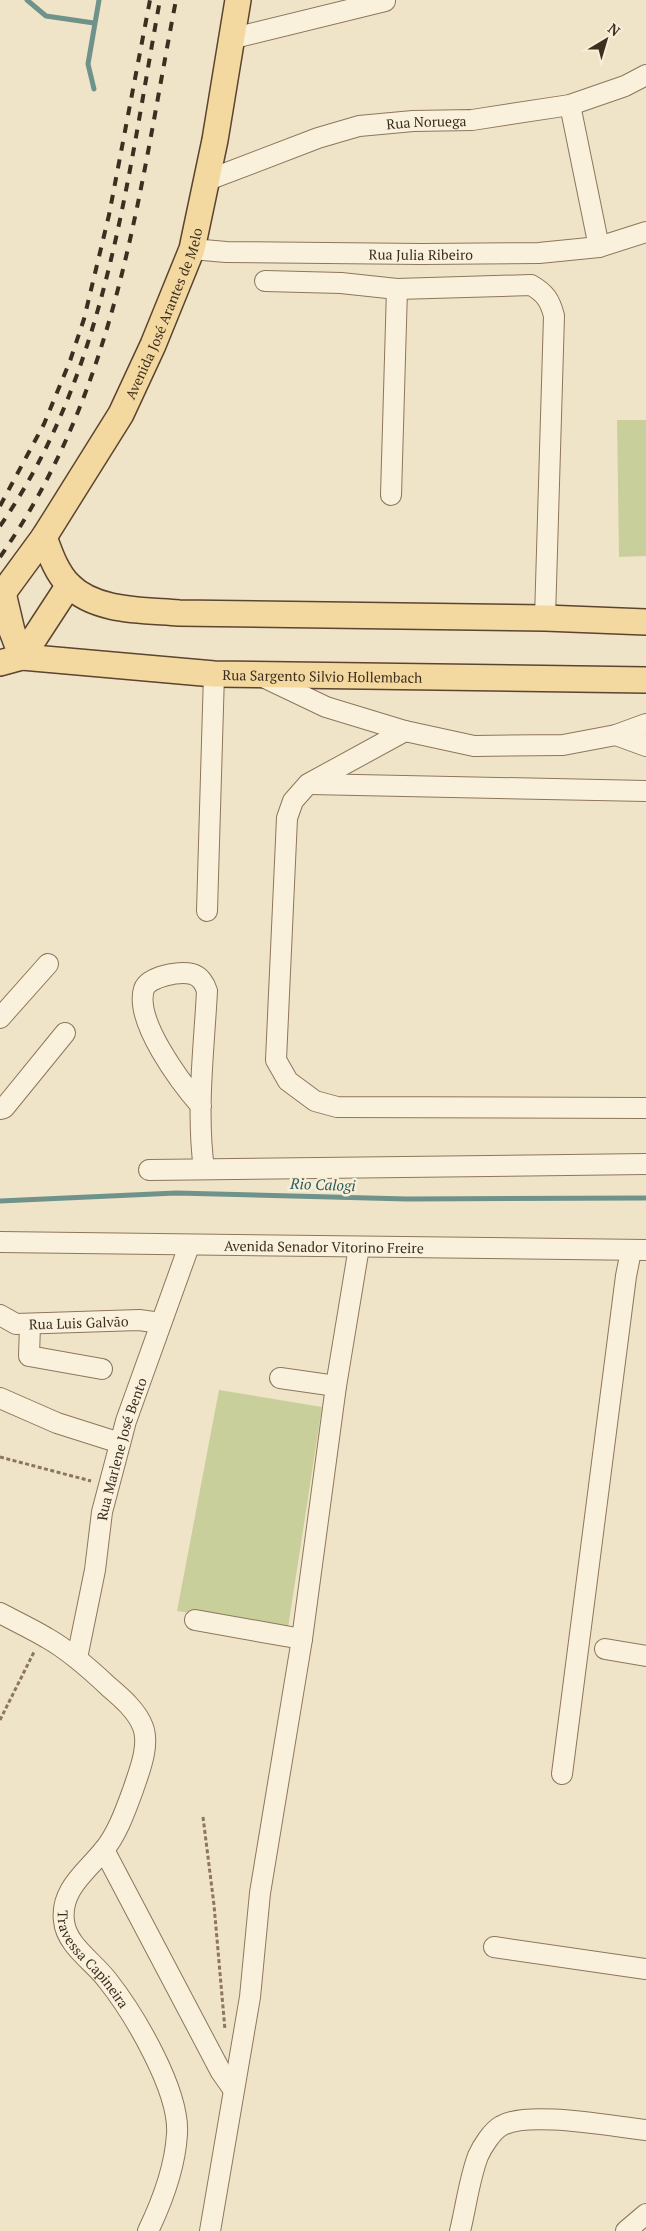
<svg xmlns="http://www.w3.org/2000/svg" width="646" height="2231" viewBox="0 0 646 2231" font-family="'PT Serif',serif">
<rect width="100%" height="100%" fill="#f0e4c8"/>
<g fill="#c9cf9b">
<path d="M617,420h29v136l-27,1z"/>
<path d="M219,1390l103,17 -34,221 -111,-17z"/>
</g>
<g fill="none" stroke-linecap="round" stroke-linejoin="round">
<g stroke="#6f938a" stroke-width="5">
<path d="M27,0l19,16 48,7"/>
<path d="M94,89l-6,-25 11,-64"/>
<path d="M0,1201l176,-8 231,6 239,-1"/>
</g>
<g stroke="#8d765c" stroke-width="22">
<g id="minor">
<path d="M230,39l155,-38"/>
<path d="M570,105l29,142"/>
<path id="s1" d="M208,180l110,-42 41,-12 54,-5 59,-1 98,-15 55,-19 21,-11"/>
<path id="s2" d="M192,249l34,3 196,2 117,-1 60,-6 47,-15"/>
<path d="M265,281l76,2 56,6 134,-4c14,8 19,15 23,31l-9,302"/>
<path d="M391,495l6,-206"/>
<path d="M261,676l65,31 79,24 69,15 89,-1 53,-10 30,-11"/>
<path d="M405,731l-97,53 -15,17 -6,17 -11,242 12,21 27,20 22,6 309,1"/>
<path d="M616,735l30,11"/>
<path d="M310,784l336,7"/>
<path d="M207,911l7,-237"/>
<path d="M0,1018l48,-54"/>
<path d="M201,1106c-20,-23 -67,-85 -57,-117 5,-13 36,-18 48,-15 8,2 13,10 15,17 -3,58 -11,120 -3,178"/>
<path d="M0,1109l4,-1 61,-75"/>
<path d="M149,1170l497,-6"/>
<path id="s3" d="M0,1242l646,8"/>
<path id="s4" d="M0,1315l16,9 123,-4 22,3"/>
<path d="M30,1325l-1,31 73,13"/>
<path d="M280,1378l56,8"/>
<path d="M0,1398l57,25 63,20"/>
<path id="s5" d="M0,1613c15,8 32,16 47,25 23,13 43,31 62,49 13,11 28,24 34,40 7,19 -4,45 -10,63 -7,19 -16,45 -30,61 -17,21 -43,39 -39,70 2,24 30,41 44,60 26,33 72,110 69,153 -2,34 -14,66 -29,97"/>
<path d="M195,1620l107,19"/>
<path d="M605,1649l41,7"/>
<path id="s6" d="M77,1658l18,-88 7,-58 24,-91 63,-175"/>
<path d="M562,1774l64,-498 5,-25"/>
<path d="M104,1850l117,222 12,17"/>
<path d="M494,1947l152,22"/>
<path d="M210,2231l40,-234 10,-104 42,-254 34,-253 23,-139"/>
<path d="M460,2231c6,-24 9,-51 18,-75 4,-9 14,-25 23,-30 27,-16 113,1 145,4"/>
<path d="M626,2231l20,-17"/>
</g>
</g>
<g stroke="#5b4430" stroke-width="28">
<g id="major">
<path d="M44,537c6,16 12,35 25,48 27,27 74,25 110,28l366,5 101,4"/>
<path d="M3,593l9,38 10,26"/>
<path id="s7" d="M0,597l44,-60 77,-123 32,-69 39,-96 23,-109 23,-140"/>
<path d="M22,657l47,-72"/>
<path id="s8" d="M0,663l22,-6 192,17 432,6"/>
</g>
</g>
<g stroke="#8d765c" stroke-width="3" stroke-dasharray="4 2.5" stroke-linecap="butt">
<path d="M0,1457l91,24"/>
<path d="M0,1720l34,-68"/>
<path d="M203,1817l11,88 11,125"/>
</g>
<use href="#minor" stroke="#faf1dc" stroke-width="20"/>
<use href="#major" stroke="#f3d9a0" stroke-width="25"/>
<g stroke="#3d2e20" stroke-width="4" stroke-dasharray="9 9" stroke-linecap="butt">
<path d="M0,506l44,-82 26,-63 14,-42 25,-104 41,-215"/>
<path d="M0,526c107,-153 127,-347 160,-526"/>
<path d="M0,557c118,-169 138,-360 176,-557"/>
</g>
</g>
<g text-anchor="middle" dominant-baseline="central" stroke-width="5" stroke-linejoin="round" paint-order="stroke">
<g font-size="14" fill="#3d2e20" stroke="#f7eed8">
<text stroke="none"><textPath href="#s1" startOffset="228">Rua Noruega</textPath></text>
<text stroke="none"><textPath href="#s2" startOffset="229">Rua Julia Ribeiro</textPath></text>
<text stroke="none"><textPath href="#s7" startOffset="329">Avenida José Arantes de Melo</textPath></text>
<text stroke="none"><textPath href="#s8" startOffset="324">Rua Sargento Silvio Hollembach</textPath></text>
<text stroke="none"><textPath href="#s3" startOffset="324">Avenida Senador Vitorino Freire</textPath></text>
<text stroke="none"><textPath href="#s4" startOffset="81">Rua Luis Galvão</textPath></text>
<text stroke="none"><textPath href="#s6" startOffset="214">Rua Marlene José Bento</textPath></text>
<text stroke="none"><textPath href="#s5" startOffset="450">Travessa Capineira</textPath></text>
</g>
<g font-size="15" font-style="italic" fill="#2f5d5a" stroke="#f7eed8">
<text transform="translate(323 1184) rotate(2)">Rio Calogi</text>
</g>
</g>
<g transform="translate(606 40) rotate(38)" stroke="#f7eed8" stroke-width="4" paint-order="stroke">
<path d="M0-4L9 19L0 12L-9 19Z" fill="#3d2e20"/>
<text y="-8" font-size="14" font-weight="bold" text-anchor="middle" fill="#3d2e20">N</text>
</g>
</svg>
